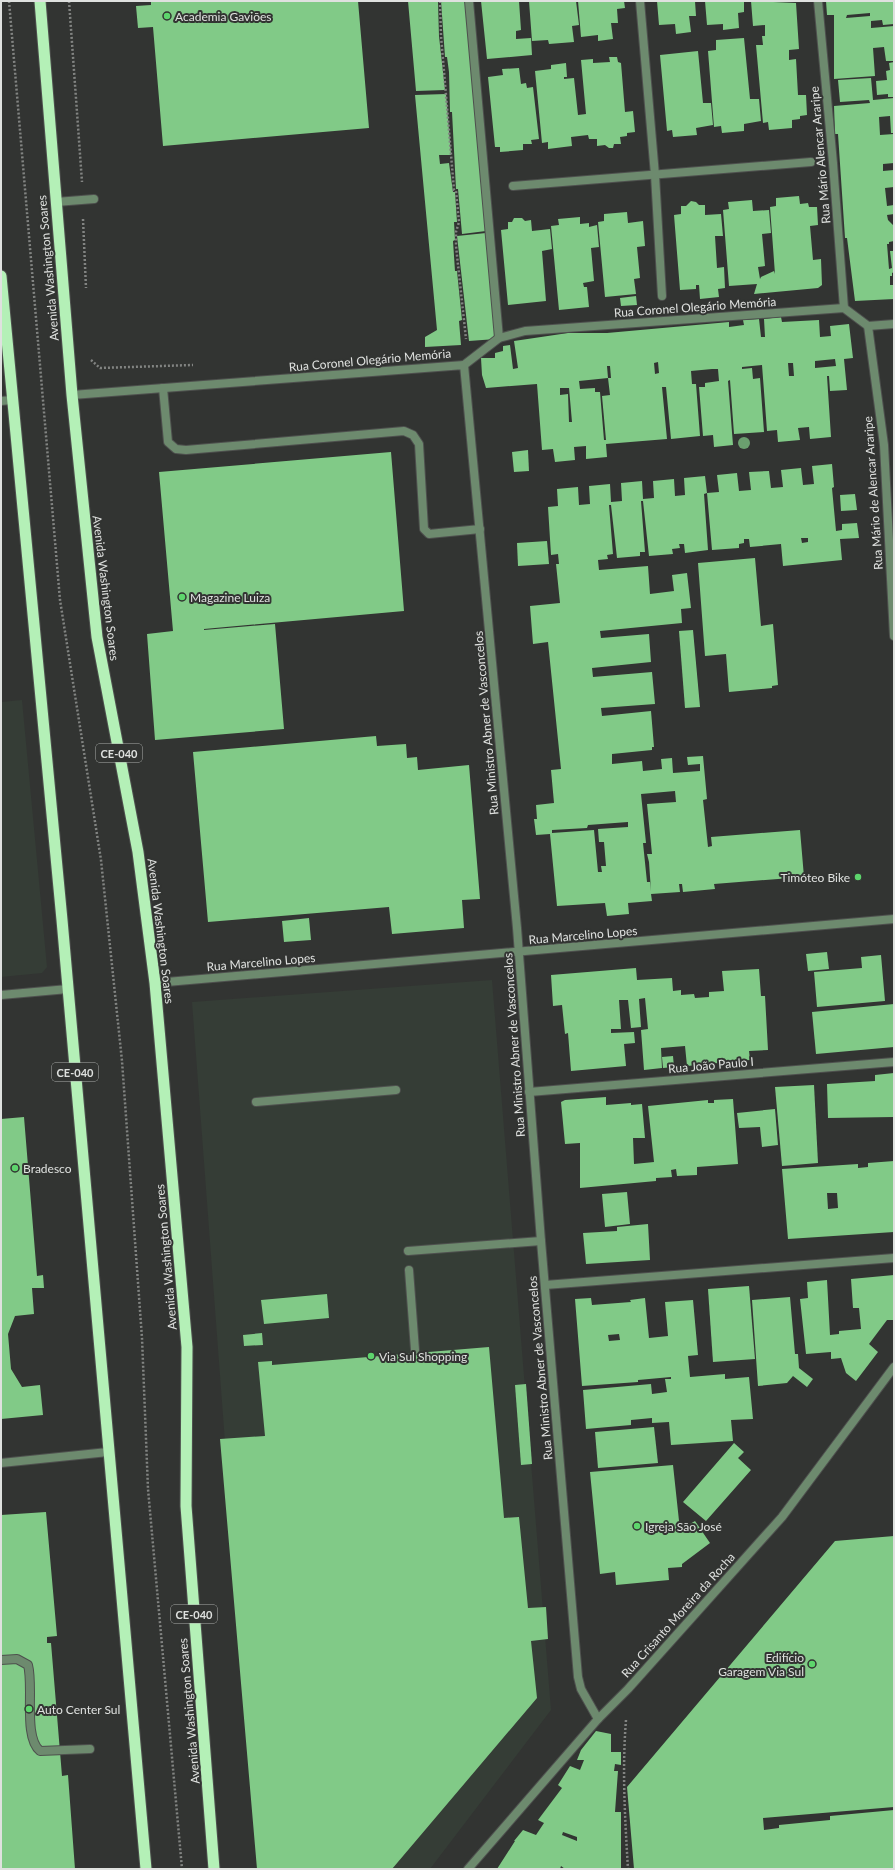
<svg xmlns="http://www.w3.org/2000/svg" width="895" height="1870" viewBox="0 0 895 1870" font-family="Lato,sans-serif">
<rect width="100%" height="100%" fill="#323432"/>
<g fill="#353d36">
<path d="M22,700l25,267 -5,6 -41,4v-275z"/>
<path d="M492,980l59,730 -121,159h-173l-65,-867z"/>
</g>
<g fill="#81ca87" fill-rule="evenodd">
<path d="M151,1h207l11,127 -206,18 -10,-119 -15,1 -2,-22 15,-1z"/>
<path d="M408,1h30l1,35 6,54 -29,1z"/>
<path d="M441,1h25l20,230 -24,3 -4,-45h-2l-4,-77h-2l-1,-40 -2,-15h-2z"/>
<path d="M481,1h38l2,29 -5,1v8l15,-1 1,17 -45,4z"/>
<path d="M529,1h47l3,24 -7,1 2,16 -25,2 -1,-4 -16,1z"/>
<path d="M578,1h46l1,7 -8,1 1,14h-7l2,16 -15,2v-6l-17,2z"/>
<path d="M657,1h38l1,15h-7l2,16 -15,2 -1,-10 -16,1z"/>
<path d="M705,1h39v11l-6,1 1,15 -16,2v-6l-16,1z"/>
<path d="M751,1l45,2 3,46 -10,1v10l7,-1 2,36h8l1,20 -7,1v3l-8,1v8l-23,2 -1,-8 -5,1 -7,-78h7l-1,-9h3v-11l-12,1z"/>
<path d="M826,1h68v23l-11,1 -1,-5 -11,1v7l23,-2v35h-8l-2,-14 -11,1 2,28 -41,3v-64h-7zM870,13v3l-24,2 1,-3z"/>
<path d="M744,38l6,61h9l2,22 -17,3v7l-22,2 -1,-7 -7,1 -6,-76 8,-1v-10z"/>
<path d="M698,51l5,52h8l2,22 -17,3 1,7 -24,2 -1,-7 -5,1 -7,-76z"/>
<path d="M609,57h8l1,5 3,1 4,49 8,-1 2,21 -8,1v3l-7,1 1,7h-7l-1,4h-4l-4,-3 -8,1v-7h-8l-1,-4 -17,2 1,9 -24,3v-7l-6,1 -7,-72 16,-2v-4l15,-2 1,14h-3v2l10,-1 4,37 8,-1 -5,-54 12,-1v4l17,-1z"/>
<path d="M894,62v35h-6v-3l-11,1 -1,-14 11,-1 -1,-9 4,-1 -1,-7z"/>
<path d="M519,68l2,16 5,-1 1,5 6,-1 6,52 -8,1 1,4h-9v6l-23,2v-5h-5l-7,-70 15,-2 -1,-6z"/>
<path d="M871,78l2,22 21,-2v35h-3l-1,-17 -11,1 1,18 14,-1v29l-11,1v7l11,-1v17l-9,1 2,18 7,-1v9l-7,1 1,5 6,6v15l-5,1v2h-2l2,25 3,-1 -2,-17h4v21l-2,1v3h-2v9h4v14l-39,2 -8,-63h-2l-7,-104h-3l-1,-28 36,-3 -1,-3 -29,2 -2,-22z"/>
<path d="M446,94l5,61h-12l1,9 9,-1 4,29h2l2,30h-3l1,18 -2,1 2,30h2l5,49 -3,1 2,24 -36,2v-10l12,-7 -22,-235z"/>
<path d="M799,196l1,8 8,-1 1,4h8l1,18 -8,1 3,34 8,-1 1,26 -4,3 -64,6 3,-10 -28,2 -6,-76 6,-1 -1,-7 24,-2 1,11 16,-1 2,23 -9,1 3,32 -7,1 2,12 1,-2 13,-6 1,3 -5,-67 6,-1v-8z"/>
<path d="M691,201l5,1 3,3h6v10l16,-1 2,22h-8l2,32 7,-1 1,21 -7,1 1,8 -19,2 -1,-14h-3v4l-16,1 -6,-75 7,-1v-8h5z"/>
<path d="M627,212l1,11 15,-2 2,25 -8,1 3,31 -6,1 2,15 -31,3 -7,-75 6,-1v-7z"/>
<path d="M580,217v7l9,-1v4l8,-2 2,22 -8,1 3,33 -11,2 1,4h3l2,20 -30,3 -8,-84 8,-1 -1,-6z"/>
<path d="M514,218h8l3,3 6,-1 1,11 18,-2 2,20 -10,2 4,50 -38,4 -7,-75 7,-1v-7h4z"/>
<path d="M486,233l10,106 -27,2 -12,-105z"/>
<path d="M636,296l1,9 -16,1 -1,-8z"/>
<path d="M781,317l1,5 37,-2 1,17 11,-1 -1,-10 19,-2 4,34 -9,1 3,31 -17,1 -1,-15h-2l4,61 -21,2 -1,-12 -11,1 2,12 -22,2 -1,-12 -10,1 -5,-66 -20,2v2l10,-1 1,11 7,-1 4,54 -30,2 -4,-54 -2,1 5,64 -19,2 -1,-12 -10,1 -4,-49h6v-4l14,-2 -1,-12h-6l-21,2 1,13h4l4,52 -29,3 -5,-52h-4l5,52 -61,5 1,13 -21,2v-13l-12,1 1,13 -20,2 -2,-13 -11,1 -5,-66 -51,4 -4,-13 -1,-17h14v-5l8,-2v-5l7,-1 3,24 5,-1 -4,-27 54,-8h39l122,-11v5l15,-2 -1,-5 16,-1 2,18h4l-1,-18zM835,359l1,7 -21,2v-7zM658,362l1,11 -4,1 -1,-11zM788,363h5l1,13h-5zM607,366h3l1,12h-3zM608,378l2,17 -8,1 4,44h-2l-4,-48h-5v-4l-15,1 -1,-8zM560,388h9l3,34h-3l-1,-28 -8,1z"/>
<path d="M528,450l1,21 -15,1 -2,-20z"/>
<path d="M391,452l13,159 -200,18v1l71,-6 9,105 -129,11 -8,-106 26,-3 -14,-159z"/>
<path d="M832,464l2,23 -2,1 4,43 6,-1v-6l15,-1 2,15 -19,1 2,21 -59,6 -2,-22 -31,3 -1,-8h-5v4l-5,1v4l-27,2 -5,-57 12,-1 -2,-17 20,-2 2,18 12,-1 -2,-18 20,-1 2,17 12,-1 -2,-17 20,-2 2,17 11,-1 -2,-18zM801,538h7v4l-6,1z"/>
<path d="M705,476l2,17 -3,1 4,56 -23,3 -1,-9h-5l1,4 -8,1 1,5 -24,2 -6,-55h-2l4,51h-5v4l-23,2 -6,-53h-2l4,49 -6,1 1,4 -10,1 1,10 49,-4 2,28 24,-3 -2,-16 15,-2 4,35 -10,1 1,14 -82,8 1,7 48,-4 2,28 -59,6 1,9 59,-5 3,32 -54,4 1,8 49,-5 3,36h-2v3l-40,4v10l30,-3 1,10 19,-2 -1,-10 11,-1 1,15 27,-2v-7l-12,1 -1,-8 16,-1 4,43 -4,1 5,47 4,-1 -1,-9 89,-7 4,47 -90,7 1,5 -32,3 -1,-8h-3l1,8 -29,2 1,7 -24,2 1,11 -22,2 -2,-13 -48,3 -7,-72 -14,1 -2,-16h3l-1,-14 18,-2 -3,-33 10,-1 -13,-127 -15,2 -3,-38 30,-3 -4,-39h3l-1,-10 -7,1 -3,-48 10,-1 -1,-17 21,-2 1,18 11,-1 -1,-18 21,-2 1,18 11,-1 -1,-18 21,-2 1,18 11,-1 -1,-17 21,-2 1,17 10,-1 -1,-17zM675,791l1,11 -29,2 5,50h-5l2,8 2,29 -1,-9h-3l-4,-39h3l-5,-49zM628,822v5l-30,2 1,13h5l2,24h-5l1,6h-4l-4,-42 -42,3v-3l35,-2 1,-3z"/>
<path d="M855,494l2,16 -16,1 -1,-16z"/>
<path d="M547,541l2,23 -31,2 -1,-23z"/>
<path d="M755,558l6,68 12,-2 5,61 -6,1v2l-43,4 -3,-38 -21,2 -7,-93z"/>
<path d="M693,630l7,77 -15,1 -6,-77z"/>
<path d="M376,736l1,10 29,-2 1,14 10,-1 1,13 51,-5 11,134 -18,1 2,28 -72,6 -3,-27 -181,15 -15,-170z"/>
<path d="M309,918l2,22 -27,2 -2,-21z"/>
<path d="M827,952l2,17 -21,2 -2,-17z"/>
<path d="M881,955l4,46 -68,6 -3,-35 48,-4 -1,-11z"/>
<path d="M636,968l1,12 35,-2 1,13 8,-1v5l13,-1 1,4 14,-1v-5l15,-1 -2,-20 37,-2 2,27h4l3,54 -19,1 1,9 -63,6 -2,-20 -24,2 1,20 -18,2 -3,-40 7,-1 -3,-31 -6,1 2,28 -10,1 -3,-28h-9l2,29h-10v4l23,-1 1,11 -11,1 2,22 -55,5 -3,-38 -3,1 -3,-29 -9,1 -2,-31z"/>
<path d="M894,1004v43l-78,7 -4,-42z"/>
<path d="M673,1056l1,11 -11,1 -1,-11z"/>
<path d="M894,1073v44l-66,1 -1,-34 48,-3v-6z"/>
<path d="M814,1085l4,78 -36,3 -7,-79z"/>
<path d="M606,1097v8l25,-2v2l11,-1 3,34h-12l1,26 20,-2 -6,-56 60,-6v3h6v-3l19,-1 5,65 -41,3v8l-20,1 -1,-7 -5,1 1,7 -16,1v3l-76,7v-45l-15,1 -4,-42 4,-2z"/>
<path d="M775,1109l3,36 -16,2 -2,-20 -21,1 -2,-15z"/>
<path d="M24,1117l13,159 6,-1 1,13h-12l2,26 -19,2 -7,18 3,35 11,18 18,-2 3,30 -42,4v-300z"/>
<path d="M894,1161v71l-106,7 -6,-70 76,-5v4l10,-1v-4zM827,1193h10l1,15 -10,1z"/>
<path d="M627,1192l3,32 -25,3 -3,-33z"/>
<path d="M648,1224l2,36 -64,4 -3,-31 34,-2v-4z"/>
<path d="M894,1275v45h-7l-18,24 9,8 -22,29 -10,-8 -5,-15 -10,1v-7l-25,2 -6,-55 8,-1 -1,-16 20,-2 3,55 9,-1v-3l22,-2 -2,-21h-6l-2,-29z"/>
<path d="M749,1286l6,73 -42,3 -5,-73z"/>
<path d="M327,1294l2,24 -65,6 -3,-24z"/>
<path d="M790,1297l5,57h3l1,14 14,11 -6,8 -14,-11 -6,7 -29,3 -6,-86z"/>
<path d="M591,1298l1,7 39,-3 -1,-2 15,-2 4,40 19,-2 -3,-34 28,-2 5,55 -10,1 2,21 35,-3v5l24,-2 4,42 -22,1 2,21 -62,4 -2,-23 -17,1v-5l-21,2v5l-45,4 -3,-39 68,-6 1,10 15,-2 -2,-13h6v-2l-33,3v2l-56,4 -7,-87zM619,1334l1,6 -11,1 -1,-6z"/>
<path d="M262,1333l1,12 -19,1 -1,-11z"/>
<path d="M489,1347l15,171 15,-1 9,91 18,-1 2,32 -17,2 6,57 -145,171h-135l-37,-430 45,-3 -7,-74 14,-1v4z"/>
<path d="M526,1384l6,80 -11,1 -6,-80z"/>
<path d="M654,1427l4,36 -60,5 -3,-36z"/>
<path d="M734,1443l10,9 -6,6 13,12 -45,51 -23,-19z"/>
<path d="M673,1465l7,65 15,-9 15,22 -28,21v3l-14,1 1,12 -53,5 -1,-13 -15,2 -10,-102z"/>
<path d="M46,1512l11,124 -10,1v6h4l11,133 6,-1 7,94h-74v-354z"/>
<path d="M894,1536v271l-131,11 1,12 15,-2v-3l51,-5v-4l64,-6v59h-260l-7,-82 208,-246z"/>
<path d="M596,1731l15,3v18h10v13l-6,-1 -1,7h4l-3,41h6v57h-56l-4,-3 -1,3h-63l18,-28h-1l9,-11 13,5 8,-12 -6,-3 24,-32 -4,-3 12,-19 10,4 4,-10h-7l4,-10zM563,1832l14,5v4l-15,-6z"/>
</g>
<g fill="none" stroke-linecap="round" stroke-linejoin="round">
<g stroke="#4e504e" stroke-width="10">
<g id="service">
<path d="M469,1l30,337"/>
<path d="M56,202l38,-3"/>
<path d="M464,365l35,-27 26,-7 319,-23 24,18"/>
<path d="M163,388l5,54 8,7 10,1 218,-19 9,4 6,9 5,85 5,5 51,-5"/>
<path d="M256,1102l140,-12"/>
<path d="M408,1251l133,-10"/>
<path d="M409,1270l6,80"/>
<path d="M1,1660l16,-1 11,6c6,22 -5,72 12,86l50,-2"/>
</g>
</g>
<g stroke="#4e504e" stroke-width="10">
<g id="minor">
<path d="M640,1l15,174 7,121"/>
<path d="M818,1l15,162 11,145"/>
<path d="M513,186l298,-24"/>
<path d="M894,324l-26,2 16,119 10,191"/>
<path d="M72,395l392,-30 53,563 24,313 37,436 3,12 17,30"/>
<path d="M155,983l739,-64"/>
<path d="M1,995l67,-6"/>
<path d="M529,1092l365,-30"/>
<path d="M545,1285l349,-27"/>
<path d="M1,1463l107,-11"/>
</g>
</g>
<g stroke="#4e504e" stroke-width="10">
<g id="tertiary">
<path d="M1,401l11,-1"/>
<path d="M468,1869l130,-150 30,-30 154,-172 112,-150"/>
</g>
</g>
<g stroke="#4e504e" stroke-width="13">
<g id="trunk">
<path d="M40,1l32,394 25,242 41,215 17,131 32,364 -1,159 28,363"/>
<path d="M1,276l61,644 84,949"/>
</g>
</g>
<g stroke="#828482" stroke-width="2.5" stroke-dasharray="2 2" stroke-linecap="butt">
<path d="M9,1l51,599 41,260 21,201 20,277 6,151 34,380"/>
<path d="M69,1l13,181"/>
<path d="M440,1l1,35 13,154 2,1 3,31 -3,10v14l10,93"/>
<path d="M83,219l3,69"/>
<path d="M91,360l9,8 93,-3"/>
<path d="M626,1720c-4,50 -1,99 2,149"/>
</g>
<use href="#service" stroke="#6d8a6e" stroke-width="8"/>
<use href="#minor" stroke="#6d8a6e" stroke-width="8"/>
<use href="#tertiary" stroke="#6d8a6e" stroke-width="8"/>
<use href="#trunk" stroke="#b4f0b7" stroke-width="11"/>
</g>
<circle fill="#6ba06f" cx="744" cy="443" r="6"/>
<g fill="#5dd56c" stroke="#323432" stroke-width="1.5">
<circle cx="167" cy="16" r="4"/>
<circle cx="182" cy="597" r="4"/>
<circle cx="858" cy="877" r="4"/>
<circle cx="15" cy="1168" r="4"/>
<circle cx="371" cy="1356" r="4"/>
<circle cx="637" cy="1526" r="4"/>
<circle cx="812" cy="1664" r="4"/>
<circle cx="29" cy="1709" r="4"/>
</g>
<g text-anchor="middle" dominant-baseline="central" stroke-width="4" stroke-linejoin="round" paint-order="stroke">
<g fill="#323432" stroke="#abadab" stroke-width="1">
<rect x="96" y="744" width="46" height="18" rx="3"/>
<rect x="52" y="1063" width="46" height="18" rx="3"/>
<rect x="171" y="1605" width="46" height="18" rx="3"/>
</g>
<g font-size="11" font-weight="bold" fill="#dfe1df">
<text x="119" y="753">CE-040</text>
<text x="75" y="1072">CE-040</text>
<text x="194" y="1614">CE-040</text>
</g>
<g font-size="12" fill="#dfe1df" stroke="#323432" text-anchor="start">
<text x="175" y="16">Academia Gaviões</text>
<text x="190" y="597">Magazine Luiza</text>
<text x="850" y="877" text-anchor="end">Timóteo Bike</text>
<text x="23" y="1168">Bradesco</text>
<text x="379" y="1356">Via Sul Shopping</text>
<text x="645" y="1526">Igreja São José</text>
<text x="804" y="1657" text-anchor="end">Edifício<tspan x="804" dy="14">Garagem Via Sul</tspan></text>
<text x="37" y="1709">Auto Center Sul</text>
</g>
<g font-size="12" fill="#dfe1df" stroke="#323432">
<text transform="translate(820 155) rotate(-95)">Rua Mário Alencar Araripe</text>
<text transform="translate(48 268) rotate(-95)">Avenida Washington Soares</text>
<text transform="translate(695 307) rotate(-4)">Rua Coronel Olegário Memória</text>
<text transform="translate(370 360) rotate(-5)">Rua Coronel Olegário Memória</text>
<text transform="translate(873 493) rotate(-94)">Rua Mário de Alencar Araripe</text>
<text transform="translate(106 588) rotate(83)">Avenida Washington Soares</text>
<text transform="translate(486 723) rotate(-95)">Rua Ministro Abner de Vasconcelos</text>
<text transform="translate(161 931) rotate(83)">Avenida Washington Soares</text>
<text transform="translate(583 935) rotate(-5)">Rua Marcelino Lopes</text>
<text transform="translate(261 962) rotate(-5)">Rua Marcelino Lopes</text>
<text transform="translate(514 1045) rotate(-94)">Rua Ministro Abner de Vasconcelos</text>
<text transform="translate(711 1065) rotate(-5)">Rua João Paulo I</text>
<text transform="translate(166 1257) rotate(-95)">Avenida Washington Soares</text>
<text transform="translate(540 1368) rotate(-95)">Rua Ministro Abner de Vasconcelos</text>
<text transform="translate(678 1615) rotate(-48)">Rua Crisanto Moreira da Rocha</text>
<text transform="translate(189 1711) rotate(-95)">Avenida Washington Soares</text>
</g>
</g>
<rect width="895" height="1870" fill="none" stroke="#dfe1df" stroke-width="4"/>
</svg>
